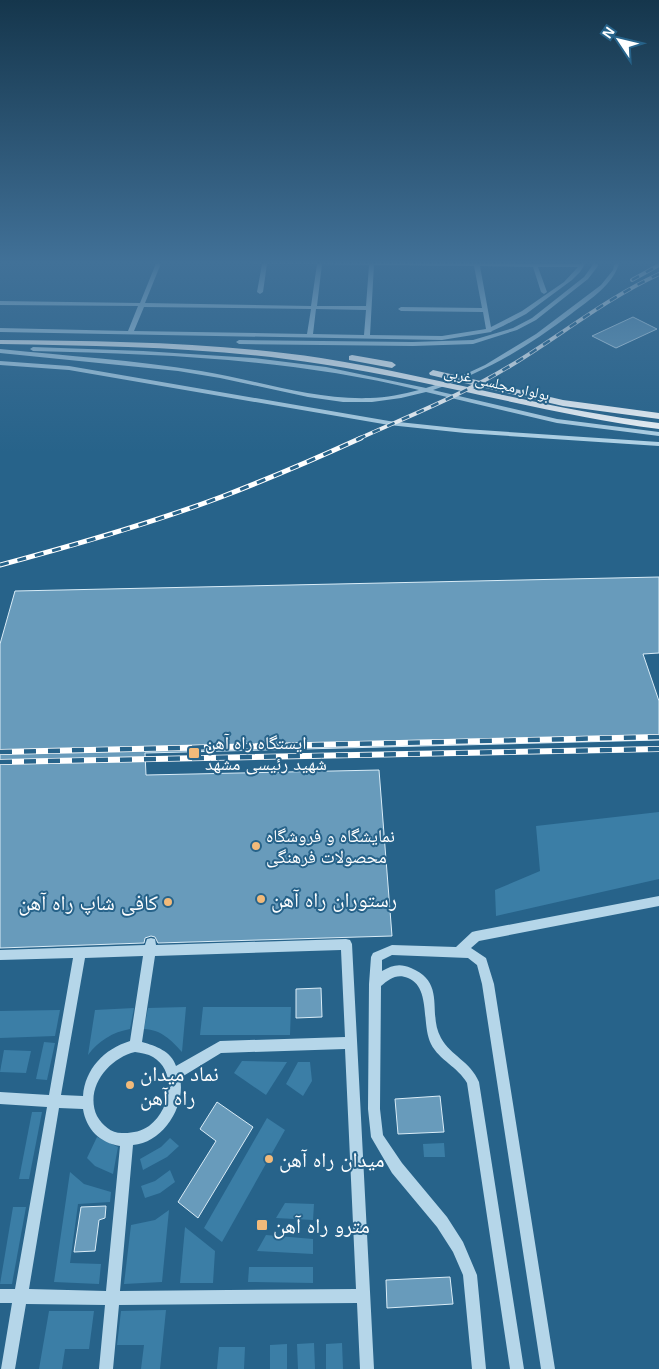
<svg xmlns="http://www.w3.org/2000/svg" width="659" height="1369" viewBox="0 0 659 1369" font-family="Helvetica,'Noto Naskh Arabic',sans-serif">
<rect width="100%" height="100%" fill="#27638a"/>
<g fill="#3b7ea6">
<path d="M659,812v67l-163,37 -1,-26 45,-19 -4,-45z"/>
<path d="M186,1007l-4,45c-11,-12 -20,-22 -38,-23l4,-21z"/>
<path d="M203,1007h88l-1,28h-90z"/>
<path d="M134,1008l-4,21c-17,3 -32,12 -42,26l7,-45z"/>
<path d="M60,1010l-5,26 -55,2v-27z"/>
<path d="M44,1042l11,1 -8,37 -11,-1z"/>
<path d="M4,1050l27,1 -5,22 -26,-1z"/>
<path d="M242,1061l45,1 -21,33 -32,-22z"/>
<path d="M298,1062h12l2,19 -9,15 -17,-12z"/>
<path d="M32,1112h10l-13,67h-10z"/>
<path d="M267,1118l18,12 -63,112 -18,-14z"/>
<path d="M97,1137l21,10 -5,27 -18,-8 -8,-8z"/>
<path d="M170,1138l9,8 -12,11 -24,13 -3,-11 21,-12z"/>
<path d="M444,1143l1,14h-21l-1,-13z"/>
<path d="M170,1170l5,12 -15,11 -15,5 -4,-12 14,-5z"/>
<path d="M70,1172l14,12 27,8 -1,10 -32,2 -8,59 31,1 -2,20 -45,-2z"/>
<path d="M285,1203l29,1 -1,16 -37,-2z"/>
<path d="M13,1207h13l-14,77h-12z"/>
<path d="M169,1210l-7,72 -38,2 7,-59 24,-5z"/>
<path d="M185,1227l30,24 -2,32h-33z"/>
<path d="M266,1235l47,4v15l-56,-3z"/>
<path d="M249,1267h64v16l-65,-1z"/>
<path d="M166,1310l-6,59h-19l3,-24h-27l4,-34z"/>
<path d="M49,1311h45l-5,38h-24l-3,20h-23z"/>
<path d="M314,1343l1,26h-17l-1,-25z"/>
<path d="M342,1343l1,26h-17v-25z"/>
<path d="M287,1344v25h-17v-24z"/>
<path d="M219,1347h26l-1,22h-27z"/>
</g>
<g fill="#689bbb" stroke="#d9ecf7">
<path d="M633,317l24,12 -41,19 -24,-12z"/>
<path d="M659,577v76l-16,1 16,47v39l-514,13 1,22 233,-5 13,166 -234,7 -3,-6 -4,-1 -6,2 -1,5 -144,5v-304l15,-53z"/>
<path d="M321,988l1,29 -26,1v-29z"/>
<path d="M440,1096l4,36 -46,2 -3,-35z"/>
<path d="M217,1102l36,25 -55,91 -20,-16 38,-61 -16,-12z"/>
<path d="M106,1206l-1,12 -6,2 -4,31 -21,1 7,-45z"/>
<path d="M450,1277l3,27 -66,4 -1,-28z"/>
</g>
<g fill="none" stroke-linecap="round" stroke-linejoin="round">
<g fill="#b5d6e9" fill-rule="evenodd">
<path d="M157,261h5l-17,42 166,3 6,-42h-50l-4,28 -3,2 -3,-2 5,-28 -88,-3 300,2v-2h5v2l101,1 2,-3h5l-7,11 -8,8 -46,34 -23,12 -11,5 -1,1 -49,8 -442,-8v-4l128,3 10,-25 -138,-1v-4l140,2zM322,264l47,1 -3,41h-49zM374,265l100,1 8,42 -81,-1 -3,2 3,2 82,1 3,17 -44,7 -72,-1zM480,266l53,1 8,25 3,2 3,-2 -9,-25h40l-14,15 -42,29 -31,16zM144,307l167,2 -4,25 -173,-3zM316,309l50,1 -2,25 -51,-1z"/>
<path d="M593,261h5v5l-10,13 -52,41 -19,10 -44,14 -60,2 -174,-2 -3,-2 3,-2 174,2 60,-2 40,-12 19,-10 52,-41 8,-11z"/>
<path d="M615,261h5c-7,25 -30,38 -49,53 -45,34 -84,57 -138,76l124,29 102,13v4l-102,-13 -131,-31 -25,6 -29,4h-29l-35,-5 -88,-19 -42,-7 -178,-18v-4c67,7 134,11 201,22 56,9 111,29 169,27 16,0 33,-4 49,-8 -128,-31 -255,-36 -386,-39l-3,-2 3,-2 110,4 110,7 73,9 100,21 31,-10 28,-13 51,-31 65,-49 12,-15z"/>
<path d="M0,361l69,5 320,55 76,8 194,13v4l-194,-13 -76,-8 -320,-55 -69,-5z"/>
<path d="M659,896v10l-180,35 -8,7 15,10 8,26 61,385h-14l-59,-385 -5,-19 -9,-7 -76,-3 -10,5v11c10,-6 18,-8 29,-3 36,15 16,45 30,70 10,18 29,23 38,44l45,287h-14l-43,-286c-9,-16 -28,-23 -36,-39 -10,-20 0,-57 -23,-66 -11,-5 -19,1 -27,8l-1,123 3,26 19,28 45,54 16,25 14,33 9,94h-14l-9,-94 -10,-23 -16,-25 -45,-54 -21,-36 -3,-28 1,-125 2,-27 2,-4 19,-8 64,2 16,-15 4,-1z"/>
<path d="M151,938l4,1 1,6 190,-6 4,1 2,4 22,425h-14l-3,-66 -238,2 -6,64h-14l6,-64 -79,-1 -11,65h-14l11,-66h-12v-14h15l32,-182 -47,-3v-12l49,3 24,-137 -73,2v-10l145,-5 2,-6zM341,950l4,87 -125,4 -44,25c-5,-15 -20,-20 -34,-24l13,-86zM143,956l-13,85c-26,8 -45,28 -47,55l-22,-1 24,-137zM345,1049l11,240 -236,2 13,-146c30,-2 53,-39 47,-67l41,-25zM135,1052c6,1 13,2 18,5 25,15 17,54 -4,69 -8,5 -15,7 -25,7 -12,1 -21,-7 -27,-17 -13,-28 12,-58 38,-64zM59,1108l24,1c3,20 17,34 37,37l-14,145 -77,-2z"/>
</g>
<g fill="#f8fbfe" fill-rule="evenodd">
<path d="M0,340c107,1 215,2 321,18 113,18 224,51 338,65v6c-114,-15 -224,-48 -338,-65 -106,-17 -214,-18 -321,-20z"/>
<path d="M352,355l40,7 4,3 -4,3 -43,-8v-4z"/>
<path d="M433,370l130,30 96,13v6l-96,-13 -133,-31 -1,-2z"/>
</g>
<g stroke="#fff" stroke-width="4">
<g id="rail-far2">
<path d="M632,280l27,-15"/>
<path d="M358,439c51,-23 104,-44 152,-73 50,-30 95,-67 149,-92"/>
</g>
</g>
<g stroke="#fff" stroke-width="5">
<path id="rail-far1" d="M0,565c75,-20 149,-41 221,-68 47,-18 94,-38 140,-59"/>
</g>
<g stroke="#fff" stroke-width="6">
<g id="rail">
<path d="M0,752l659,-15"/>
<path d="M0,762l659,-13"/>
</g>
</g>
<use href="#rail-far2" stroke="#27638a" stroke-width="2.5" stroke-dasharray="8" stroke-linecap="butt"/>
<use href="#rail-far1" stroke="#27638a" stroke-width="3" stroke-dasharray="9" stroke-linecap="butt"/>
<use href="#rail" stroke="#27638a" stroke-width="4.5" stroke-dasharray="12" stroke-linecap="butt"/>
</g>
<linearGradient id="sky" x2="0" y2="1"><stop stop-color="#15364c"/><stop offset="0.58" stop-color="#417198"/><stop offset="1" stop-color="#417198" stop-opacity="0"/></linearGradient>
<rect width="659" height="453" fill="url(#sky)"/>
<g fill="#f2ba7a" stroke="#27638a" stroke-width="2">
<rect x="188" y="747" width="12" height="12" rx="2.5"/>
<circle cx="256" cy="846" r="5"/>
<circle cx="261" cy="899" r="5"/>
<circle cx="168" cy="902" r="5"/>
<circle cx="130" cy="1085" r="5"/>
<circle cx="269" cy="1159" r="5"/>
<rect x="256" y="1219" width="12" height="12" rx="2.5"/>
</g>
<g text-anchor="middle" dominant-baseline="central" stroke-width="4" stroke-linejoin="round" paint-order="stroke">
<g font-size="15" fill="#fff" stroke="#27638a">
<text transform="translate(497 383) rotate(13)">بولوار مجلسی غربی</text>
</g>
<g font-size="18" fill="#fff" stroke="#27638a" text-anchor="start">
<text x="205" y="743">ایستگاه راه آهن<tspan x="205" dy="21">شهید رئیسی مشهد</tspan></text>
<text x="266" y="836">نمایشگاه و فروشگاه<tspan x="266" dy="21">محصولات فرهنگی</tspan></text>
</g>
<g font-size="21" fill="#fff" stroke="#27638a" text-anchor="start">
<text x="271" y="899">رستوران راه آهن</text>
<text x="158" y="902" text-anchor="end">کافی شاپ راه آهن</text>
<text x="140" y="1073">نماد میدان<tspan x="140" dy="24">راه آهن</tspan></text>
<text x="279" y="1159">میدان راه آهن</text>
<text x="273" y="1225">مترو راه آهن</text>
</g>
</g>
<g transform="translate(619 40) rotate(305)" stroke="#27638a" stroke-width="4" paint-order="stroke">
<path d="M0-4L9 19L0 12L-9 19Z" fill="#ffffff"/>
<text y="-8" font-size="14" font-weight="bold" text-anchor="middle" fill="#ffffff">N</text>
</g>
</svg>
